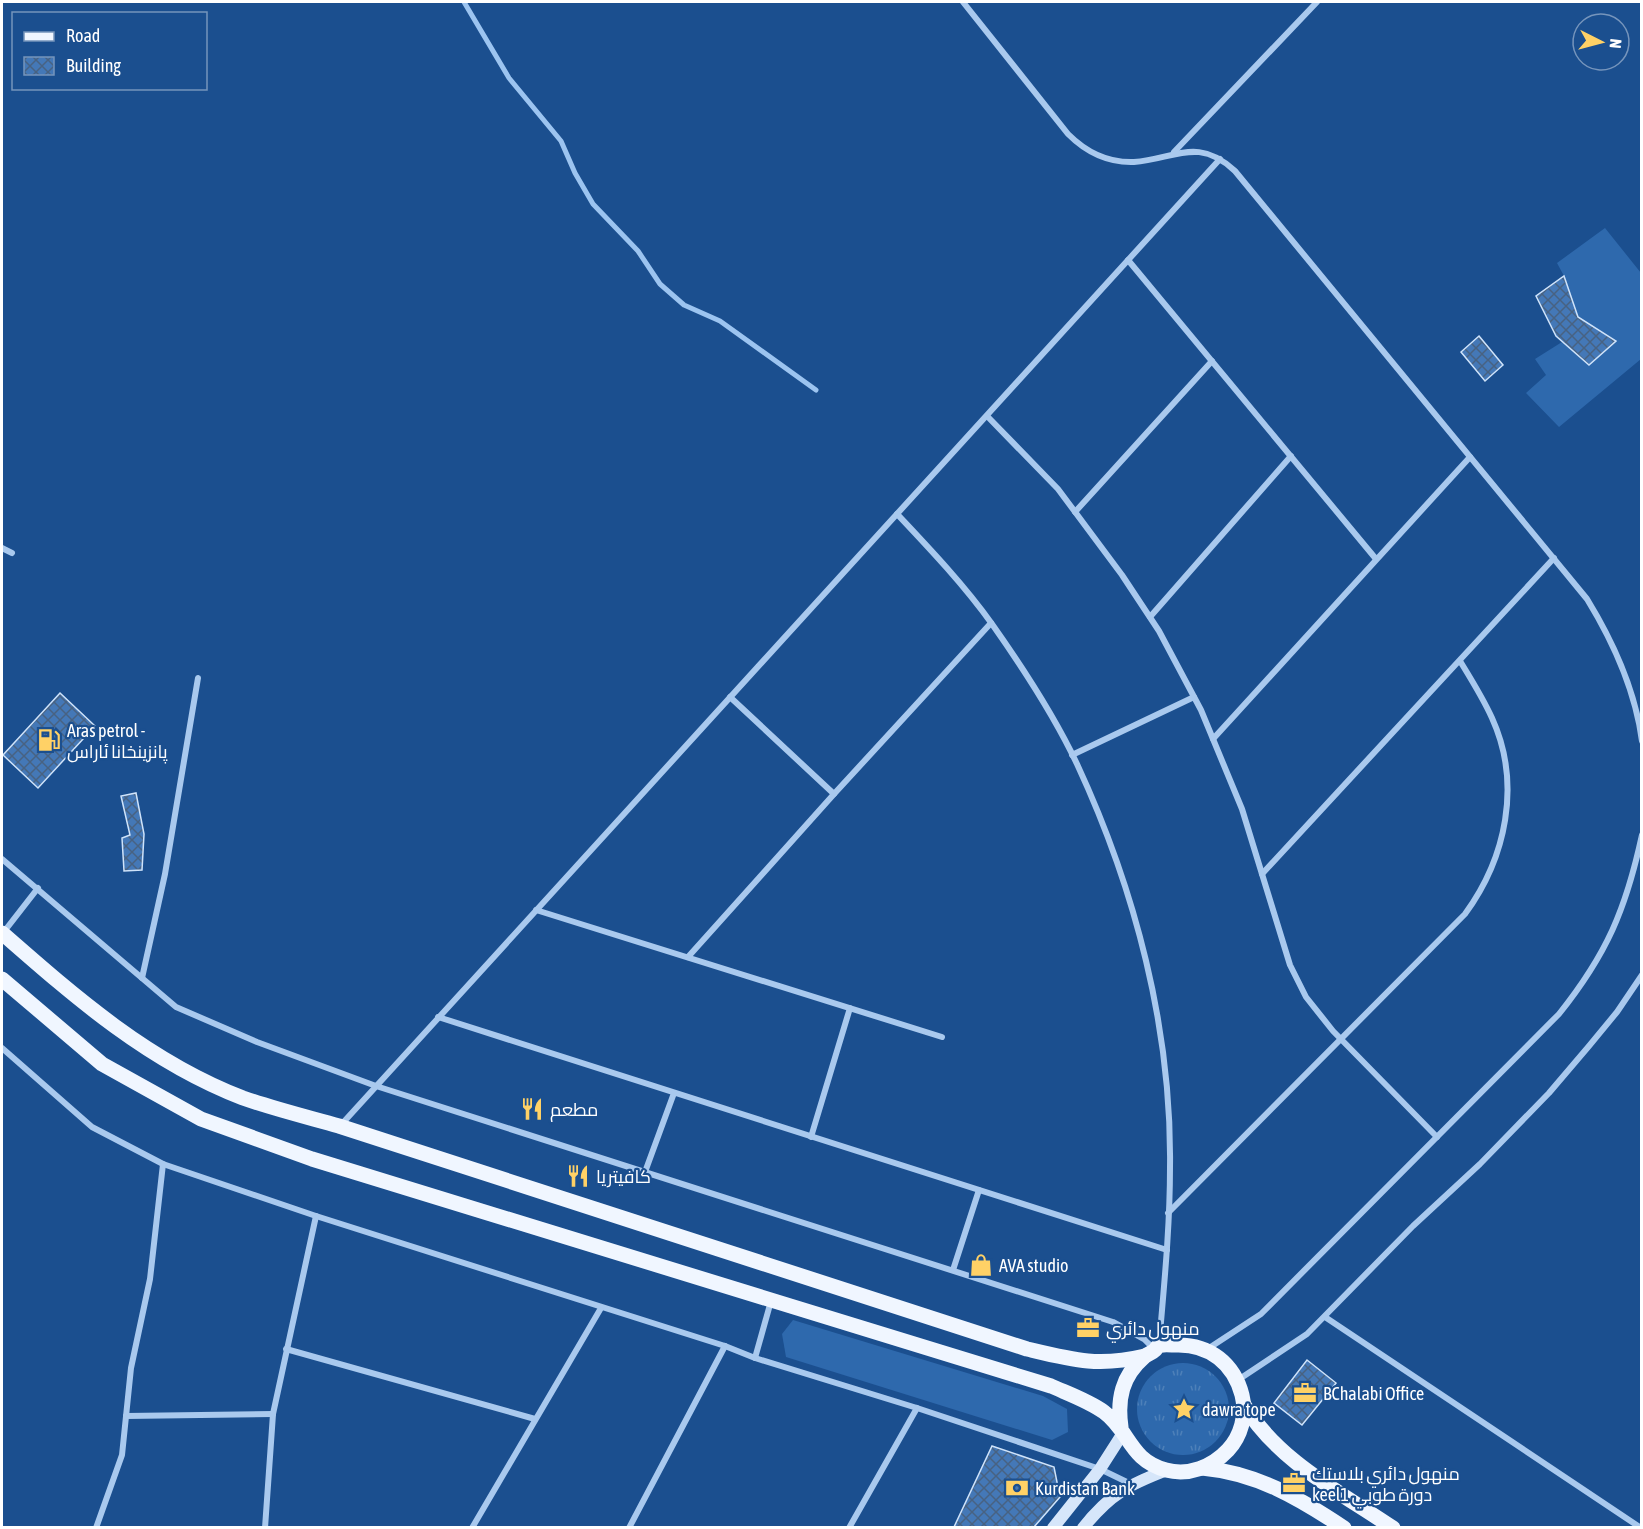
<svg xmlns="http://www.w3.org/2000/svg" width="1643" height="1529" viewBox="0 0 1643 1529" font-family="'Asap Condensed',Cairo,sans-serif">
<defs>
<pattern id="grass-tufts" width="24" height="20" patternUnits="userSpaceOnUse" patternTransform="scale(1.5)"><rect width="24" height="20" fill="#2e69ad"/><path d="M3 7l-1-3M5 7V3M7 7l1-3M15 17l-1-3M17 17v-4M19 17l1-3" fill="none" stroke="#4d80b9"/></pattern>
<pattern id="building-cross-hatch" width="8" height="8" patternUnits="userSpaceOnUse" patternTransform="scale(1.5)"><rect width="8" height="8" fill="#4478b7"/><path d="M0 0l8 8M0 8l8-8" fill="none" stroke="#486282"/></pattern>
</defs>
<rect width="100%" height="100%" fill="#1b4f8f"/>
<circle fill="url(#grass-tufts)" cx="1183" cy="1409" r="46"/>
<g fill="#2e69ad">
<path d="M1605,228l36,45v86l-82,68 -33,-34 20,-18 -11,-16 27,-17 27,22 26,-23 -37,-24 -14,-41 -7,-13z"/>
<path d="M793,1320l250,76 24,13 1,23 -16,8 -266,-83 -4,-23z"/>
</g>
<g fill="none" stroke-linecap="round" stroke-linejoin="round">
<path stroke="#9cc4f0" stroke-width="5" d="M464,2l45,76 52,63 14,32 18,31 45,47 22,33 24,21 36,16 96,69"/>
</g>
<g fill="url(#building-cross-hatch)" stroke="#cfe3fa" stroke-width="1.5">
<path d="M1564,276l14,41 38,24 -27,24 -33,-29 -20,-40z"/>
<path d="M1479,336l24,29 -18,16 -24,-29z"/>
<path d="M60,693l35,33 -57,62 -35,-33z"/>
<path d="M136,793l8,41 -2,36 -18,1 -2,-33 8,-3 -9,-39z"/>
<path d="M1307,1360l29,23 -34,42 -28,-22z"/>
<path d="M992,1446l62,21 6,30 -26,30h-80z"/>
</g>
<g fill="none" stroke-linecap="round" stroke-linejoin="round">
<g stroke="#a9c9ee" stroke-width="6">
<path d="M963,2l105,132c18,18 39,29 66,28 41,-3 64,-26 101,9l352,428c27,44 48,90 55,142"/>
<path d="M1174,152l143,-150"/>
<path d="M1128,260l248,299"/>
<path d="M987,416l71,73 64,86 37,56 42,79 41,99 48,156 16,32 27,34 104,106"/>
<path d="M1075,512l137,-151"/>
<path d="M897,514c33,35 67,71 95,110 31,44 62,91 85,140 58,125 95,265 93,404 0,59 -6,118 -11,177"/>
<path d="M2,548l10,5"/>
<path d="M1150,617l141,-161"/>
<path d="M730,697l104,97"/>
<path d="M1213,739l257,-282"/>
<path d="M1072,755l122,-58"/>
<path d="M2,859l174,148 81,35 119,44 737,236 31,17 11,11"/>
<path d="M1262,874l292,-316"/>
<path d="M536,910l406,127"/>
<path d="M3,933l35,-45"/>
<path d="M688,957l146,-163 157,-171"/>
<path d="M142,978l23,-104 33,-196"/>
<path d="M438,1017l729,233"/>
<path d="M2,1048l90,79 71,37 153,52 409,130 30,12 162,50 183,61 31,15"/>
<path d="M340,1126l880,-967"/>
<path d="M811,1137l39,-129"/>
<path d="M645,1172l29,-79"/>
<path d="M1168,1213l297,-299c41,-56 57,-130 27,-196 -9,-20 -21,-39 -32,-57"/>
<path d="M953,1270l26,-80"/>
<path d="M1325,1317l316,211"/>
<path d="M286,1349l249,70"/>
<path d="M1206,1350l55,-36 298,-300c48,-60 67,-105 83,-179"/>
<path d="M755,1358l16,-57"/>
<path d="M1238,1380l69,-46 106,-108 67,-62 69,-71 40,-47 28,-34 25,-37"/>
<path d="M126,1416l147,-2"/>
<path d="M96,1528l26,-73 9,-87 19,-89 13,-115"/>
<path d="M265,1528l8,-114 43,-198"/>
<path d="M472,1528l129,-220"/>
<path d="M629,1528l96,-182"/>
<path d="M849,1528l68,-120"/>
</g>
<g stroke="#d6e6fa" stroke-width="12">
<path d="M1053,1528l47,-59 23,-36"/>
<path d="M1083,1528c27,-34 45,-43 84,-58"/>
</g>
<g stroke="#f0f6ff" stroke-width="15">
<path d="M2,933c73,64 147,129 241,165 31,11 64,19 96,28l688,223c46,11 71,18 118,7"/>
<path d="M2,979l100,85 99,55 111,40 739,227c18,8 38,15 53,26 26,19 25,48 62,58 23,6 46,-3 62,-20 13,-14 19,-35 14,-55 -8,-31 -32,-51 -66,-50 -5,0 -14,-1 -18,1 -1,1 -2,3 -3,4 -3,3 -8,4 -11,7 -22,19 -27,42 -23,70"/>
<path d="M1244,1405c34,56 96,87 149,123"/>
<path d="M1202,1468c55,5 97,30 142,60"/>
</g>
</g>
<defs>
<g id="fuel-bare" transform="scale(1.8)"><path d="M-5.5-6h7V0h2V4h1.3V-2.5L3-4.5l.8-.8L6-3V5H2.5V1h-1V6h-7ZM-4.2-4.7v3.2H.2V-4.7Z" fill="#ffd166" stroke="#1b4f8f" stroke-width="2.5" paint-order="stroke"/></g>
<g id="restaurant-bare" transform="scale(1.8)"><path d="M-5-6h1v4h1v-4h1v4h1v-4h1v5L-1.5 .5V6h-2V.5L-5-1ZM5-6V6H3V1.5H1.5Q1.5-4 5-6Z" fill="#ffd166" stroke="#1b4f8f" stroke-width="2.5" paint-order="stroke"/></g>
<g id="shop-bare" transform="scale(1.8)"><path d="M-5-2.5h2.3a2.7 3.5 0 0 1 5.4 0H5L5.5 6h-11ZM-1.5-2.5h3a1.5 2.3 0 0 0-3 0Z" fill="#ffd166" stroke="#1b4f8f" stroke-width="2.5" paint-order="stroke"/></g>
<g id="office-bare" transform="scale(1.8)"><path d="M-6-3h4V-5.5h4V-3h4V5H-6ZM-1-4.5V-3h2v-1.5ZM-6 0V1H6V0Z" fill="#ffd166" stroke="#1b4f8f" stroke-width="2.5" paint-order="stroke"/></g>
<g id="sight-bare" transform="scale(1.8)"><path d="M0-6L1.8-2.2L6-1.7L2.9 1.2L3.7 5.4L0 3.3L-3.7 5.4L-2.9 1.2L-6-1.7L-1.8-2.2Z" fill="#ffd166" stroke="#1b4f8f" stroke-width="2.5" paint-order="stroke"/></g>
<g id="bank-bare" transform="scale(1.8)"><path d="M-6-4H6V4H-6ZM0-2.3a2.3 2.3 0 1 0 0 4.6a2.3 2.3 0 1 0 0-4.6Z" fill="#ffd166" stroke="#1b4f8f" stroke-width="2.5" paint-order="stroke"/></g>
</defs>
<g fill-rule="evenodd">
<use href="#fuel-bare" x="49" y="740"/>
<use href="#restaurant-bare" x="532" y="1109"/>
<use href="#restaurant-bare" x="578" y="1176"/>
<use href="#shop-bare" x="981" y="1265"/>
<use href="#office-bare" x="1088" y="1328"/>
<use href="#office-bare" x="1305" y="1393"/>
<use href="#sight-bare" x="1184" y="1409"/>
<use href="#office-bare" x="1294" y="1483"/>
<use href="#bank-bare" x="1017" y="1488"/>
</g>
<g text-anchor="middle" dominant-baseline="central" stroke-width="4.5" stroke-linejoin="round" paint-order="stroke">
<g font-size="18" fill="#fff" stroke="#1b4f8f" text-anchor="start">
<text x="67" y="730">Aras petrol -<tspan x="67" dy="21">پانزینخانا ئاراس</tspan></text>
<text x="550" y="1109">مطعم</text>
<text x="596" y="1176">كافيتريا</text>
<text x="999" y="1265">AVA studio</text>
<text x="1106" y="1328">منهول دائري</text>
<text x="1323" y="1393">BChalabi Office</text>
<text x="1202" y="1409">dawra tope</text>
<text x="1312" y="1473">منهول دائري بلاستك<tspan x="1312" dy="21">keel1 دورة طوبي</tspan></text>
<text x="1035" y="1488">Kurdistan Bank</text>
</g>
</g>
<rect width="1643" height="1529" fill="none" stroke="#ffffff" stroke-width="6"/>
<rect x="12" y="12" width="195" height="78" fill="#1b4f8f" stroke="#7695bc" stroke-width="1.5"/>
<rect x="24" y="32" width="30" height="9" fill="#f0f6ff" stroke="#7695bc" stroke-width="1.5"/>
<text x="66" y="42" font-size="18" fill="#ffffff">Road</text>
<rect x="24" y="57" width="30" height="18" fill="url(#building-cross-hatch)" stroke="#7695bc" stroke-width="1.5"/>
<text x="66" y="72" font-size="18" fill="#ffffff">Building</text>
<g transform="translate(1601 42) rotate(96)"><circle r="28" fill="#1b4f8f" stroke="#7695bc" stroke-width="1.5"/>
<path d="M0-4.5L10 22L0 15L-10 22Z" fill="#ffd166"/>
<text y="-9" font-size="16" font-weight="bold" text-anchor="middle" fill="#ffffff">N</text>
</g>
</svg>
